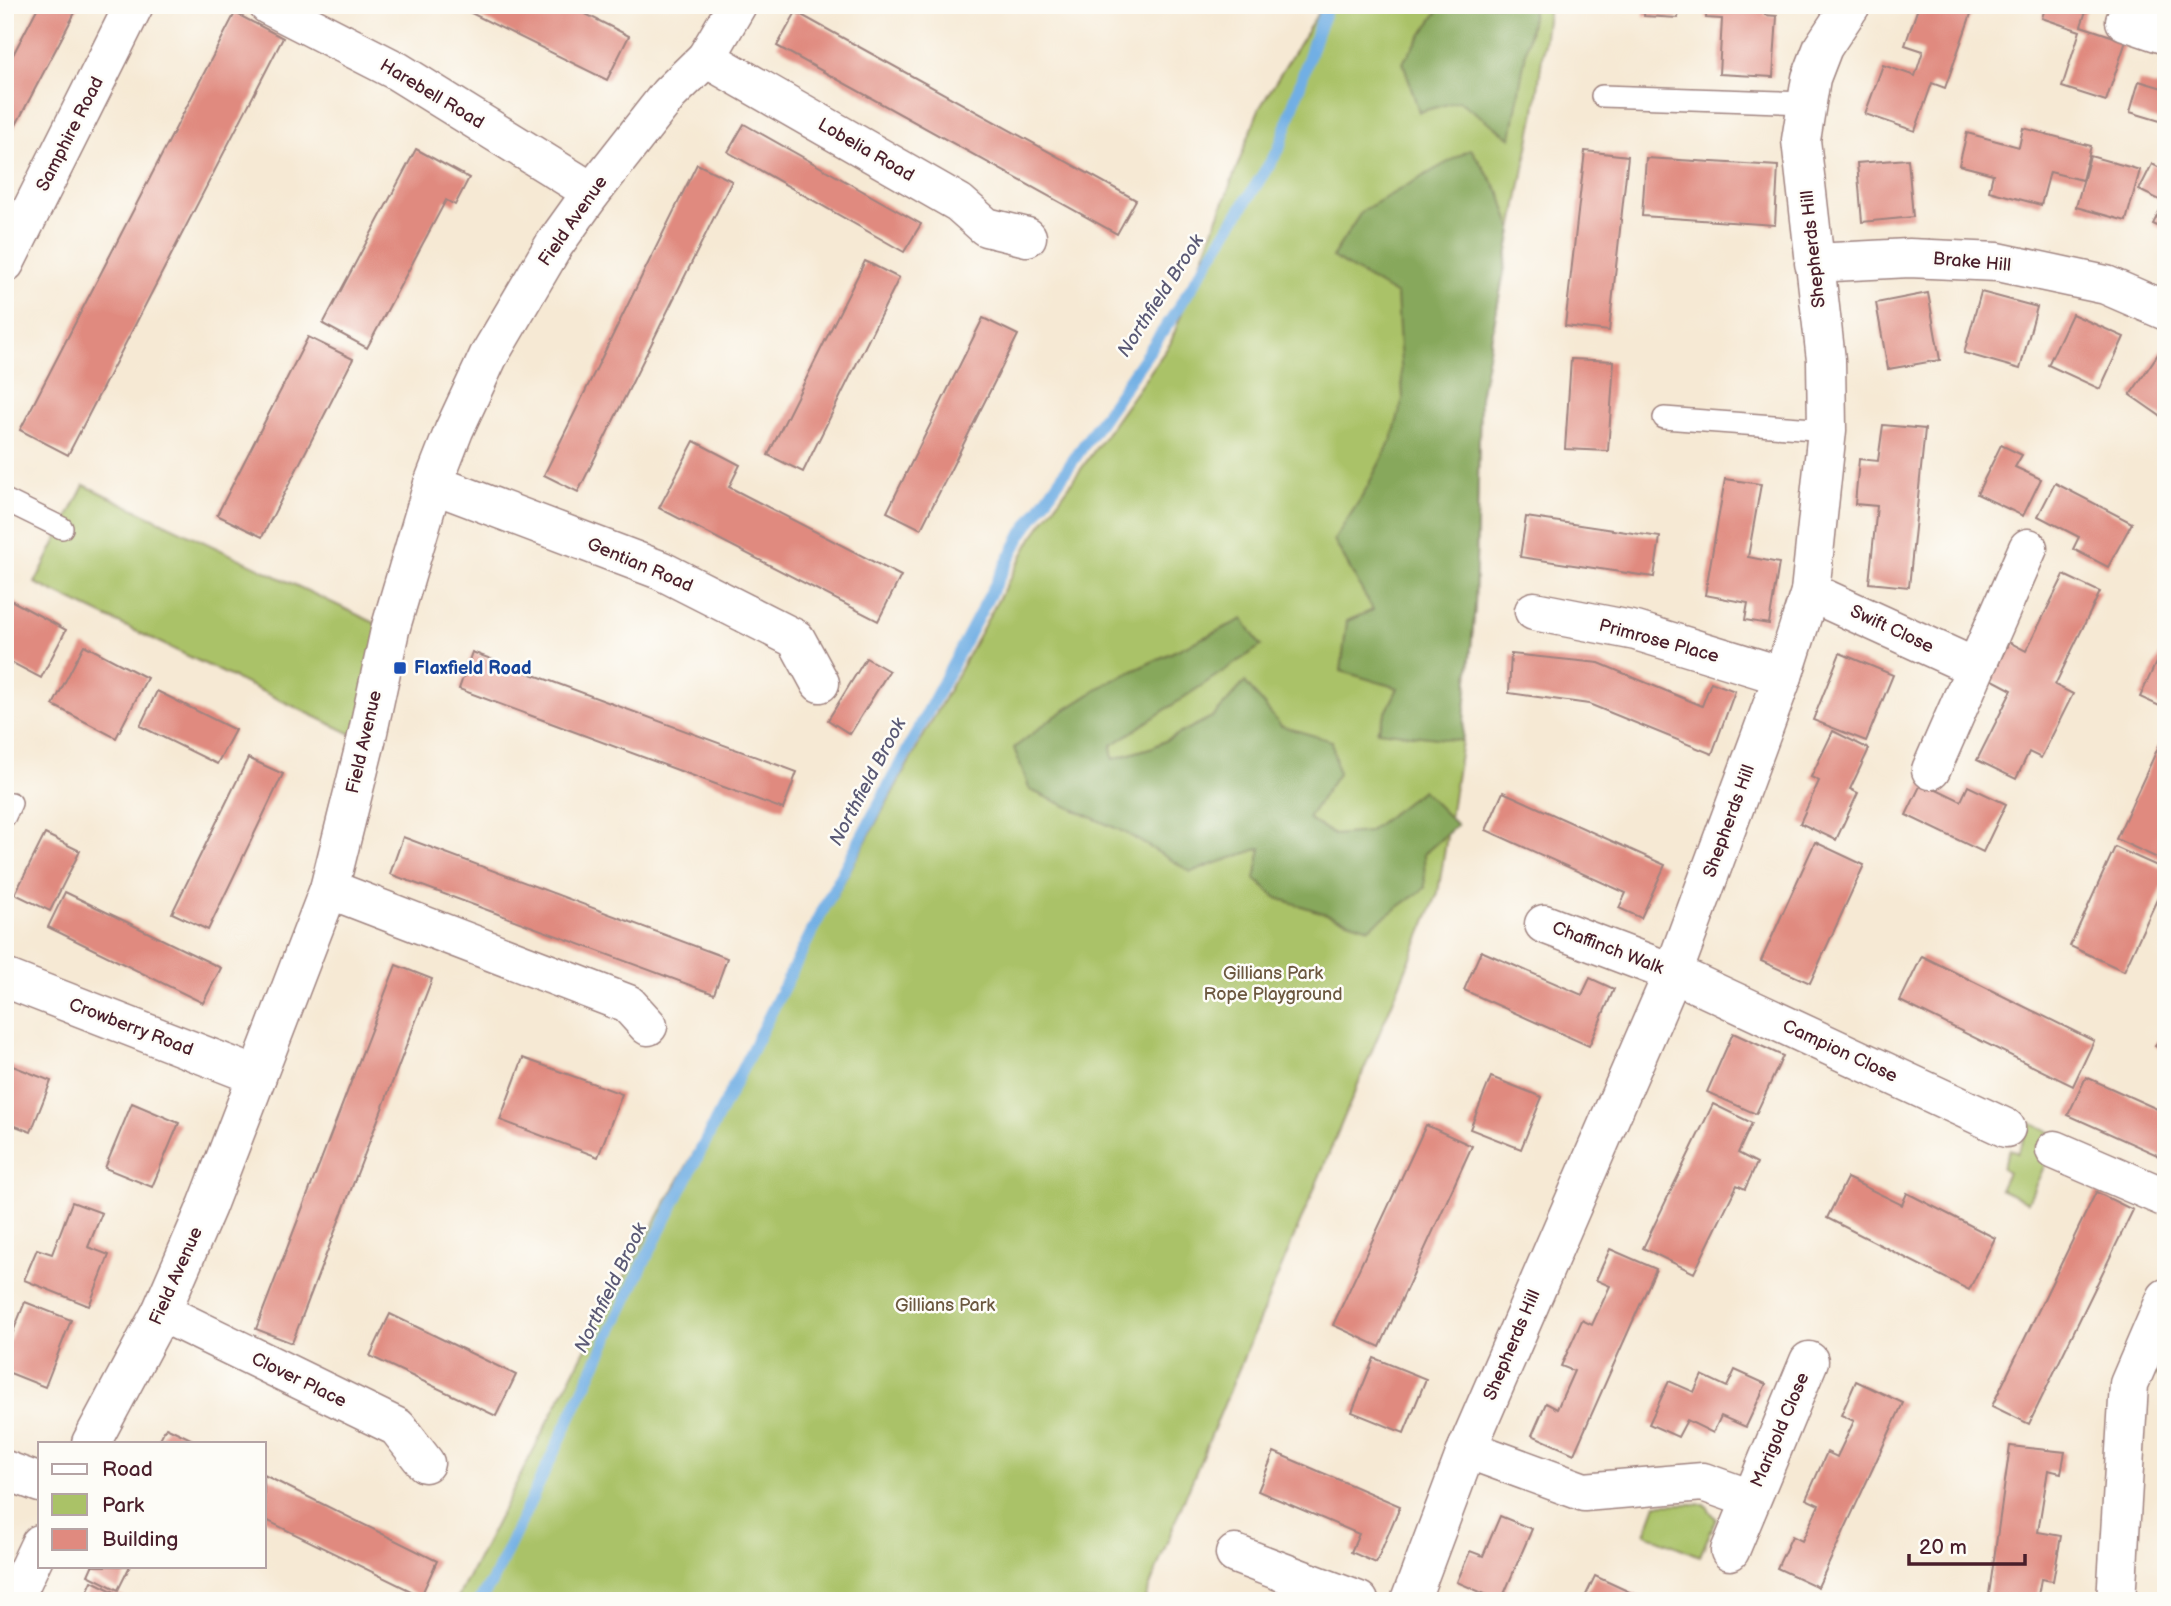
<svg xmlns="http://www.w3.org/2000/svg" width="2171" height="1606" viewBox="0 0 2171 1606" font-family="'Balsamiq Sans',sans-serif">
<rect width="100%" height="100%" fill="#fdfcf7"/>
<filter id="ink" filterUnits="userSpaceOnUse"><feTurbulence type="fractalNoise" baseFrequency=".0143" numOctaves="2"/><feDisplacementMap in="SourceGraphic" scale="14" xChannelSelector="R" yChannelSelector="G"/><feConvolveMatrix kernelMatrix="1 2 1 2 8 2 1 2 1" color-interpolation-filters="sRGB"/></filter>
<filter id="wash" filterUnits="userSpaceOnUse"><feTurbulence type="fractalNoise" baseFrequency=".00686" numOctaves="4" result="noise"/><feDisplacementMap in="SourceGraphic" scale="28" xChannelSelector="R" yChannelSelector="G"/><feGaussianBlur stdDeviation="1.57" result="paint"/><feColorMatrix in="noise" values="0 0 0 0 0 0 0 0 0 0 0 0 0 0 0 0 0 1.4 0 .05"/><feComposite in="paint" operator="in"/></filter>
<g filter="url(#wash)">
<rect width="100%" height="100%" fill="#f6e9d4"/>
<g fill="#aac267" stroke="#7a7049" stroke-width="2">
<path d="M1323,5h226l-14,106 -55,286 -5,209 -13,135 -24,152 -259,619 -35,89h-688l147,-286 144,-257 285,-520 138,-194 89,-235z"/>
<path d="M84,485l306,145 -24,111 -331,-158z"/>
<path d="M2031,1123l27,13 -30,66 -28,-13 8,-17 -6,-4 8,-19 7,4z"/>
<path d="M2166,1343v37l-14,-6z"/>
<path d="M1656,1504h49l11,15 -16,37 -55,-22z"/>
</g>
<g fill="#87a85c" stroke="#686444" stroke-width="2">
<path d="M1442,5h92l-23,133 -52,-37 -40,11 -16,-50z"/>
<path d="M1471,149l29,44 12,37 -32,167 -5,209 -13,135 -85,-10 21,-43 -57,-17 6,-50 26,-11 -39,-70 29,-45 29,-56 11,-40 -6,-104 -65,-38 30,-46z"/>
<path d="M1243,619l18,27 -150,100 2,13 40,-12 61,-31 31,-34 36,44 51,15 6,33 -30,44 26,17 34,-3 54,-42 35,35 -33,29 1,34 -56,40 -92,-30 -22,-19 6,-31 -70,24 -67,-40 -94,-42 -16,-42 37,-29 58,-37z"/>
</g>
<g fill="none" stroke-linecap="round" stroke-linejoin="round">
<path stroke="#71afe4" stroke-width="12" d="M479,1601l14,-21 150,-316 186,-366 193,-364 148,-213 109,-172 38,-117 11,-27"/>
</g>
<g id="blocks">
<g fill="#e08a7f">
<path d="M39,5h40l-74,141v-76z"/>
<path d="M455,5h113l61,31 -22,44z"/>
<path d="M1645,5h34l-1,13 -34,-2z"/>
<path d="M1707,5h59l-1,10 12,1 -4,61 -54,-3 3,-55 -16,-1z"/>
<path d="M1919,5h36l17,6 -27,77 -13,-5 -17,48 -50,-17 18,-49 32,11 8,-25 -18,-6z"/>
<path d="M2046,5h42l-7,21 45,15 -20,60 -44,-14 18,-56 -38,-13z"/>
<path d="M796,12l340,188 -19,34 -340,-188z"/>
<path d="M235,13l48,25 -215,417 -48,-25z"/>
<path d="M2139,81l27,8v14l-6,18 -30,-9z"/>
<path d="M744,124l177,100 -17,28 -176,-100z"/>
<path d="M2023,128l68,18 -9,34 -32,-8 -9,33 -52,-14 4,-17 -34,-9 8,-32 52,14z"/>
<path d="M416,149l53,29 -14,27 -9,-5 -79,148 -44,-24z"/>
<path d="M1585,151l43,5 -19,175 -44,-5z"/>
<path d="M2090,156l50,14 -14,51 -50,-14z"/>
<path d="M1646,158l132,8 -3,59 -133,-9z"/>
<path d="M1908,159l5,58 -51,5 -5,-59z"/>
<path d="M697,164l35,17 -154,311 -34,-17z"/>
<path d="M2152,164l14,7v59l-13,-6 11,-22 -25,-12z"/>
<path d="M865,261l34,17 -96,194 -35,-17z"/>
<path d="M1981,292l56,15 -17,62 -56,-16z"/>
<path d="M1928,293l12,67 -52,9 -12,-66z"/>
<path d="M2072,314l52,23 -24,52 -52,-24z"/>
<path d="M983,318l35,17 -97,194 -34,-17z"/>
<path d="M308,337l45,22 -91,178 -45,-22z"/>
<path d="M2163,347l3,2v71l-36,-25z"/>
<path d="M1571,359l43,2 -6,90 -43,-2z"/>
<path d="M1883,425l42,4 -16,158 -40,-4 8,-77 -22,-2 4,-45 19,2z"/>
<path d="M694,441l46,24 -11,22 172,89 -23,45 -219,-113z"/>
<path d="M2001,445l21,10 -7,12 26,12 -18,37 -46,-22z"/>
<path d="M1725,479l36,5 -13,73 31,6 -10,61 -24,-4 3,-17 -43,-8z"/>
<path d="M2055,483l77,40 -24,44 -35,-18 6,-12 -41,-21z"/>
<path d="M1526,517l134,20 -6,40 -134,-20z"/>
<path d="M2064,575l36,17 -45,93 18,9 -32,64 -12,-6 -13,27 -39,-19 35,-70 -21,-11 18,-37 17,9z"/>
<path d="M5,597l61,33 -25,48 -36,-19z"/>
<path d="M2166,641v68l-26,-12z"/>
<path d="M84,645l63,33 -31,60 -63,-33z"/>
<path d="M472,652l325,120 -14,37 -324,-120z"/>
<path d="M1840,653l53,22 -27,66 -53,-21z"/>
<path d="M1511,654l88,9 103,43 9,-24 24,9 -23,63 -123,-50 -80,-11z"/>
<path d="M866,658l23,13 -39,63 -22,-14z"/>
<path d="M157,691l78,39 -18,34 -77,-38z"/>
<path d="M1833,731l36,18 -19,40 8,4 -22,47 -36,-17 19,-42 -8,-4z"/>
<path d="M2162,739l4,2v121l-50,-23z"/>
<path d="M248,758l35,16 -75,156 -36,-17z"/>
<path d="M1922,782l39,19 7,-15 38,18 -23,48 -77,-37z"/>
<path d="M1503,792l162,73 -24,53 -22,-10 7,-15 -140,-63z"/>
<path d="M45,834l35,17 -30,60 -35,-17z"/>
<path d="M403,837l324,121 -13,36 -324,-120z"/>
<path d="M1815,842l49,23 -54,118 -49,-22z"/>
<path d="M2115,847l51,23v10l-42,91 -54,-25z"/>
<path d="M65,892l156,76 -18,35 -155,-76z"/>
<path d="M1481,951l101,44 8,-17 24,11 -25,57 -125,-56z"/>
<path d="M1922,956l172,85 -21,45 -173,-85z"/>
<path d="M396,965l36,14 -140,364 -36,-14z"/>
<path d="M2166,1026v26l-11,-6z"/>
<path d="M1733,1033l50,23 -27,58 -49,-22z"/>
<path d="M523,1058l99,36 -24,63 -98,-37z"/>
<path d="M5,1063l46,18 -20,51 -26,-10z"/>
<path d="M1491,1077l51,20 -21,52 -51,-20z"/>
<path d="M2086,1077l80,36v46l-98,-44z"/>
<path d="M132,1103l47,20 -27,64 -47,-19z"/>
<path d="M1713,1104l39,19 -14,30 19,10 -12,26 -8,-4 -43,88 -51,-25z"/>
<path d="M1426,1125l46,21 -92,201 -47,-22z"/>
<path d="M1847,1178l55,27 5,-12 88,45 -26,52 -142,-72z"/>
<path d="M2096,1192l37,18 -104,214 -37,-18z"/>
<path d="M72,1202l30,11 -14,34 21,8 -20,51 -65,-26 13,-31 15,5z"/>
<path d="M1610,1249l46,20 -82,185 -42,-19 14,-32 11,6 17,-38 -13,-5 21,-46 10,5 18,-39 -14,-6z"/>
<path d="M25,1302l46,18 -26,67 -40,-16v-19z"/>
<path d="M390,1314l126,61 -20,41 -126,-60z"/>
<path d="M1374,1358l52,21 -22,54 -52,-21z"/>
<path d="M1735,1370l31,14 -20,43 -25,-11 -8,17 -26,-13 -9,17 -29,-13 20,-43 25,11 8,-17 25,12z"/>
<path d="M1856,1381l47,22 -85,184 -41,-19 15,-32 10,5 17,-36 -13,-6 21,-47 10,5 17,-36 -13,-6z"/>
<path d="M166,1427l33,16h-41z"/>
<path d="M2010,1446l55,6 -4,21 -13,-3 -10,62 23,4 -8,45 -12,-2 -4,22h-49z"/>
<path d="M1274,1452l126,54 -24,57 -25,-11 8,-18 -101,-43z"/>
<path d="M264,1475l173,86 -16,35 -157,-77z"/>
<path d="M1500,1516l32,13 -31,72 -44,-19 13,-31 13,5z"/>
<path d="M92,1566h38l-12,24 -30,-15z"/>
<path d="M1595,1576l54,25h-66z"/>
<path d="M92,1581l41,20h-50z"/>
</g>
</g>
</g>
<g filter="url(#ink)">
<use href="#blocks" fill-opacity="0" stroke="#a08480" stroke-width="2"/>
<g fill="none" stroke-linecap="round" stroke-linejoin="round">
<g stroke="#a08480" stroke-width="24">
<g id="lane">
<path d="M1602,96l205,7"/>
<path d="M1664,418l163,12"/>
<path d="M5,500l57,28"/>
<path d="M5,816l6,-13"/>
</g>
</g>
<g stroke="#a08480" stroke-width="41">
<g id="street">
<path d="M268,5l129,66 195,121"/>
<path d="M2125,21l41,14"/>
<path d="M706,58l253,145 27,24 41,10"/>
<path d="M5,263l129,-258"/>
<path d="M1814,263l95,-5 89,4 108,23 60,26"/>
<path d="M433,484l227,86 136,69 24,44"/>
<path d="M1810,592l164,75"/>
<path d="M1534,611l102,20 147,45"/>
<path d="M1931,770l97,-222"/>
<path d="M329,889l299,115 20,22"/>
<path d="M1544,924l129,49 333,155"/>
<path d="M5,978l252,98"/>
<path d="M2055,1150l111,48"/>
<path d="M161,1312l236,115 28,36"/>
<path d="M91,1443l70,-131 46,-106 122,-317 37,-148 24,-111 43,-146 21,-54 34,-73 66,-112 38,-53 77,-98 37,-36 31,-53"/>
<path d="M1467,1449l117,43 119,-10 48,17"/>
<path d="M5,1470l35,13"/>
<path d="M1730,1551l79,-190"/>
<path d="M1235,1554l124,47"/>
<path d="M13,1601l27,-57"/>
<path d="M1410,1601l57,-152 206,-476 110,-297 27,-84 17,-162 -1,-70 -25,-220 10,-62 12,-31 28,-42"/>
<path d="M2116,1601l13,-217 37,-86"/>
</g>
</g>
<use href="#lane" stroke="#fff" stroke-width="21"/>
<use href="#street" stroke="#fff" stroke-width="38"/>
</g>
</g>
<rect fill="#1a4fb4" stroke="#fdfcf7" stroke-width="2.5" x="393" y="661" width="14" height="14" rx="3.5"/>
<g text-anchor="middle" dominant-baseline="central" stroke-width="5" stroke-linejoin="round" paint-order="stroke">
<g font-size="18" fill="#4a1f2b" stroke="#fdfcf7">
<text transform="translate(432 94) rotate(31)">Harebell Road</text>
<text transform="translate(70 134) rotate(-63)">Samphire Road</text>
<text transform="translate(866 150) rotate(30)">Lobelia Road</text>
<text transform="translate(573 221) rotate(-55)">Field Avenue</text>
<text transform="translate(1813 249) rotate(-96)">Shepherds Hill</text>
<text transform="translate(1972 262) rotate(5)">Brake Hill</text>
<text transform="translate(640 565) rotate(23)">Gentian Road</text>
<text transform="translate(1892 629) rotate(25)">Swift Close</text>
<text transform="translate(1659 641) rotate(15)">Primrose Place</text>
<text transform="translate(364 742) rotate(-77)">Field Avenue</text>
<text transform="translate(1729 821) rotate(-70)">Shepherds Hill</text>
<text transform="translate(1608 948) rotate(21)">Chaffinch Walk</text>
<text transform="translate(131 1027) rotate(21)">Crowberry Road</text>
<text transform="translate(1840 1051) rotate(25)">Campion Close</text>
<text transform="translate(176 1276) rotate(-66)">Field Avenue</text>
<text transform="translate(1512 1345) rotate(-67)">Shepherds Hill</text>
<text transform="translate(299 1380) rotate(26)">Clover Place</text>
<text transform="translate(1780 1430) rotate(-67)">Marigold Close</text>
</g>
<g font-size="18" font-weight="bold" fill="#164399" stroke="#fdfcf7" text-anchor="start">
<text x="414" y="668">Flaxfield Road</text>
</g>
<g font-size="18" fill="#6c5840" stroke="#fdfcf7">
<text x="1273" y="973">Gillians Park<tspan x="1273" dy="21">Rope Playground</tspan></text>
<text x="945" y="1305">Gillians Park</text>
</g>
<g font-size="19" font-style="italic" fill="#5a5975" stroke="#fdfcf7">
<text transform="translate(1161 296) rotate(-57)">Northfield Brook</text>
<text transform="translate(868 782) rotate(-62)">Northfield Brook</text>
<text transform="translate(611 1288) rotate(-64)">Northfield Brook</text>
</g>
</g>
<rect width="2171" height="1606" fill="none" stroke="#fdfcf7" stroke-width="28"/>
<rect x="38" y="1442" width="228" height="126" fill="#fdfcf7" stroke="#b5a4a5" stroke-width="2"/>
<rect x="52" y="1464" width="35" height="10" fill="#ffffff" stroke="#b5a4a5" stroke-width="2"/>
<text x="102" y="1476" font-size="21" fill="#4a1f2b">Road</text>
<rect x="52" y="1494" width="35" height="21" fill="#aac267" stroke="#b5a4a5" stroke-width="2"/>
<text x="102" y="1512" font-size="21" fill="#4a1f2b">Park</text>
<rect x="52" y="1529" width="35" height="21" fill="#e08a7f" stroke="#b5a4a5" stroke-width="2"/>
<text x="102" y="1546" font-size="21" fill="#4a1f2b">Building</text>
<path d="M1909 1554v10h116v-10" fill="none" stroke="#4a1f2b" stroke-width="3.5"/>
<text x="1919" y="1554" font-size="21" fill="#4a1f2b" stroke="#fdfcf7" stroke-width="5" paint-order="stroke">20 m</text>
</svg>
